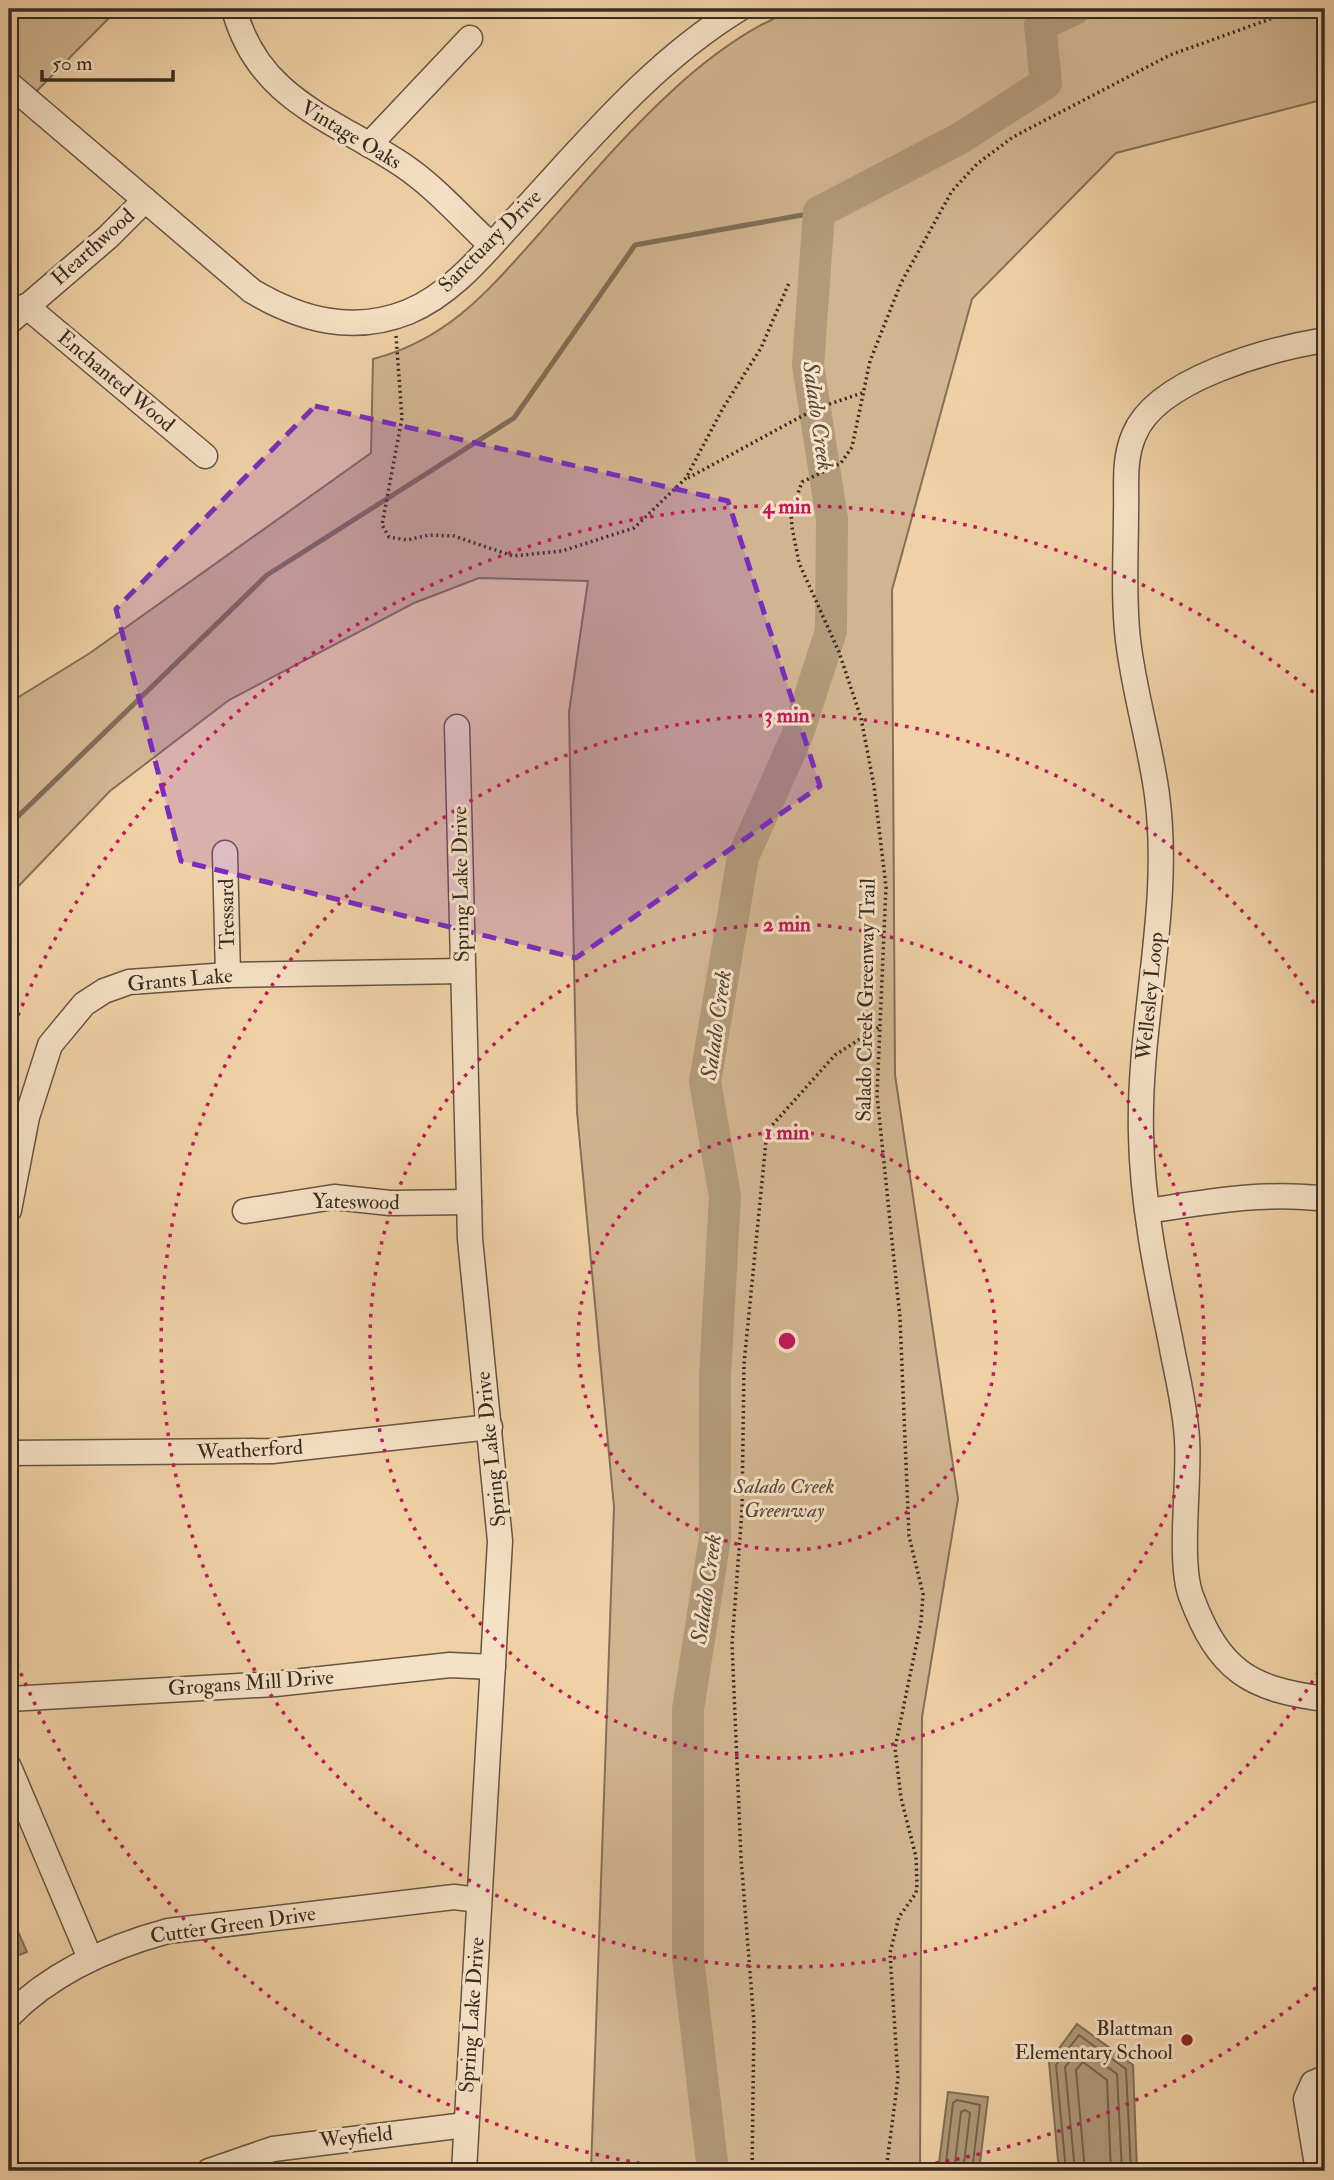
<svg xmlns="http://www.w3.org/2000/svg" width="1334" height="2180" viewBox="0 0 1334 2180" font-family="'IM FELL Double Pica',serif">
<rect width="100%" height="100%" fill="#f0d1a6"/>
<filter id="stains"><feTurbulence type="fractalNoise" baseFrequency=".00286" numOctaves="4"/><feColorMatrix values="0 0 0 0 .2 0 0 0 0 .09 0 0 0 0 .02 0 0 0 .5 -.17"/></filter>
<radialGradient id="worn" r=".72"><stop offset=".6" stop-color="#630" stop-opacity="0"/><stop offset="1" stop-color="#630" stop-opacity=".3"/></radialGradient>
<g fill="#d1b590" stroke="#84705a" stroke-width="2">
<path d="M9,9h109l-109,110z"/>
<path d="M796,9h529v90l-209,54 -144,146 -80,291 3,485 63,424 -36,218 -2,454h-329l23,-664 -37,-395 -8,-400 19,-131 -109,-3 -65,25 -185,97 -119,91 -101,105v-193l81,-50 281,-200 2,-94c76,-20 116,-69 166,-125 70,-79 157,-188 257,-225z"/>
</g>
<g fill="#b19979" stroke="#816d57" stroke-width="2">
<path d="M16,1927l11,25 -18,7v-29z"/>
<path d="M1077,2024l56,41 4,106h-78l-10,-109z"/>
<path d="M948,2092l40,5 -9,74h-41z"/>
</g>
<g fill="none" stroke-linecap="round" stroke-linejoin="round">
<g stroke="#74624e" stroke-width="2">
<path d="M945,2171l8,-68 4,-3 23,5 -8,66"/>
<path d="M954,2171l7,-59 4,-2 5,3 -7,58"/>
<path d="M1066,2171l-10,-106 23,-30 47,34 5,102"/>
<path d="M1075,2171l-10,-104 16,-19 36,26 5,97"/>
<path d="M1085,2171l-9,-101 7,-8 24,18 4,91"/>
</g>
<path stroke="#816d57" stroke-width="5" d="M9,825l258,-250 247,-157 121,-173 184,-33"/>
<path stroke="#b19979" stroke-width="32" d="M713,2171l-25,-213v-249l27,-171v-161l10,-181 -20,-114 38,-225 54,-121 34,-105 1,-112 -24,-154 11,-153 140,-73 87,-56 -6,-58 35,-16"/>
<g stroke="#665444" stroke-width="27">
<g id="minor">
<path d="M234,9c24,91 100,110 170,157 31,21 59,53 87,79"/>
<path d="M9,84l243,207c49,29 101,43 156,21 48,-20 81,-65 115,-101 67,-73 131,-150 216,-202"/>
<path d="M369,145l101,-107"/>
<path d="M26,306l179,150"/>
<path d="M9,322l99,-85 37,-37"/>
<path d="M1325,340c-55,9 -169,39 -191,95 -11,25 -7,52 -8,78 0,42 -3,85 2,127 6,52 22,103 29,155 15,114 -19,226 -16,339 1,68 15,137 29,204 6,34 15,66 17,101 3,42 -9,122 4,157 28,75 58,93 134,103"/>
<path d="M457,727l13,512 30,302 -36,630"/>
<path d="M225,853l3,122"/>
<path d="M9,1210l18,-93 23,-72 34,-41 20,-13 25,-9 99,-7 235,-4"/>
<path d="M245,1211l89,-14 56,6 79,-1"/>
<path d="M1148,1211c59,-9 117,-20 177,-12"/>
<path d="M9,1453l263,-2 218,-24"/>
<path d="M9,1699l266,-15 175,-19 43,2"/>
<path d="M9,1767l81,191"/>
<path d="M9,2016c43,-44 100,-69 159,-85l286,-34 25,3"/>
<path d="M209,2171l64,-22 192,-24"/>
<path d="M1318,2171l-12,-72 7,-16 12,-5"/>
</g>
</g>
<g stroke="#382b23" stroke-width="3.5" stroke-dasharray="2 3.5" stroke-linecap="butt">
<path d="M396,336l6,82 -20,107 7,12 18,3 22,-5 25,1 59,20 49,-5 72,-23 52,-50 37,-70 38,-60 28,-65"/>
<path d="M688,478l127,-69 47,-16"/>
<path d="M752,2171l2,-148 -13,-165 -9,-214 10,-134 2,-146 23,-233 68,-76 44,-28"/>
<path d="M886,2171l12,-93 -8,-125 9,-36 17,-24 1,-9 -1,-27 -15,-59 -6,-50 26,-126 2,-28 -14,-58 -9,-218 -23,-223 9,-208 -12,-101 -13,-68 -22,-66 -40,-89 -7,-36 -1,-14 11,-31 39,-19 11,-16 18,-86 31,-78 51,-92 25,-27 36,-27 157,-82 128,-46"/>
</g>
<use href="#minor" stroke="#f5e1c5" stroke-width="24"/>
</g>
<path fill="#7b2cbf" fill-opacity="0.2" stroke="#7b2cbf" stroke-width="5" stroke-dasharray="14 9" stroke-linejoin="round" d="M315,406l413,95 92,285 -244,172 -395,-97 -65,-252z"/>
<g fill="none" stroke="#c2185b" stroke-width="3.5" stroke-dasharray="3.5 7">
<circle cx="787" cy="1341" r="209"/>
<circle cx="787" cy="1341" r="417"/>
<path d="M1324 1663A626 626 0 1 1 1324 1019"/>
<path d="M1324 1981A835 835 0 0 1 882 2171M692 2171A835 835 0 0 1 10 1647M10 1035A835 835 0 0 1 1324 701"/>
</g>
<circle fill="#8f2418" stroke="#f5e1c5" stroke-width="2.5" cx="1187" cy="2040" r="7"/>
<g text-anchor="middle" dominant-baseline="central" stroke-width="6" stroke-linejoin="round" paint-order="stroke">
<g font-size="21" fill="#382b23" stroke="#f5e1c5">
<text transform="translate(351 135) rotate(31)">Vintage Oaks</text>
<text transform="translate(490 241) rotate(-45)">Sanctuary Drive</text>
<text transform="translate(93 247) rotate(-42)">Hearthwood</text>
<text transform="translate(116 381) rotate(40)">Enchanted Wood</text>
<text transform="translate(461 884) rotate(-91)">Spring Lake Drive</text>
<text transform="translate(227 914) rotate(-91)">Tressard</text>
<text transform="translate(180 980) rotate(-5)">Grants Lake</text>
<text transform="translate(1150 996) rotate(-84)">Wellesley Loop</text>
<text transform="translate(866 1000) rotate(-89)">Salado Creek Greenway Trail</text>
<text transform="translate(356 1202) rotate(1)">Yateswood</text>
<text transform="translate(491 1449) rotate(-96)">Spring Lake Drive</text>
<text transform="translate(250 1450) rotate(-3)">Weatherford</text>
<text transform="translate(251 1683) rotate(-4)">Grogans Mill Drive</text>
<text transform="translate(233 1925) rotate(-8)">Cutter Green Drive</text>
<text transform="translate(472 2015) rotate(-86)">Spring Lake Drive</text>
<text transform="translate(356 2137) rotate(-6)">Weyfield</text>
</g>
<g font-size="21" font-style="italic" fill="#574739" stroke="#f5e1c5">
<text x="784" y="1486">Salado Creek<tspan x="784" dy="24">Greenway</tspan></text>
</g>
<g font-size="21" fill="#382b23" stroke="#f5e1c5" text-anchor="end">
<text x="1173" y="2028">Blattman<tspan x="1173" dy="24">Elementary School</tspan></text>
</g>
<g font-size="23" font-style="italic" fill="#564638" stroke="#f5e1c5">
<text transform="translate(818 416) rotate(82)">Salado Creek</text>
<text transform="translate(716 1025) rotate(-82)">Salado Creek</text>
<text transform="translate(706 1589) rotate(-82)">Salado Creek</text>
</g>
</g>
<circle cx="787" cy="1341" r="10" fill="#c2185b" stroke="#f5e1c5" stroke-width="3.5"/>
<g font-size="21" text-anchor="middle" font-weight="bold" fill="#c2185b" stroke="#f5e1c5" stroke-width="6" stroke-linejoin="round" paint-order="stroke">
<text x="787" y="513">4 min</text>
<text x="787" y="722">3 min</text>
<text x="787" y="931">2 min</text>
<text x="787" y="1139">1 min</text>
</g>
<rect width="1334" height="2180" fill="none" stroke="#f0d1a6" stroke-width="35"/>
<rect x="10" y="10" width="1313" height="2159" fill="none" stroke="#382b23" stroke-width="3.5"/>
<rect x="18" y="18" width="1299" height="2145" fill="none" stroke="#382b23" stroke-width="2"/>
<path d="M42 70v10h131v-10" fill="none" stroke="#382b23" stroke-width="3.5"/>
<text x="52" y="70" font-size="21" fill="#382b23" stroke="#f5e1c5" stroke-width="5" paint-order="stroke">50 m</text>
<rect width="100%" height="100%" filter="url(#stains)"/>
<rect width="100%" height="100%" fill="url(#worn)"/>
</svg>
